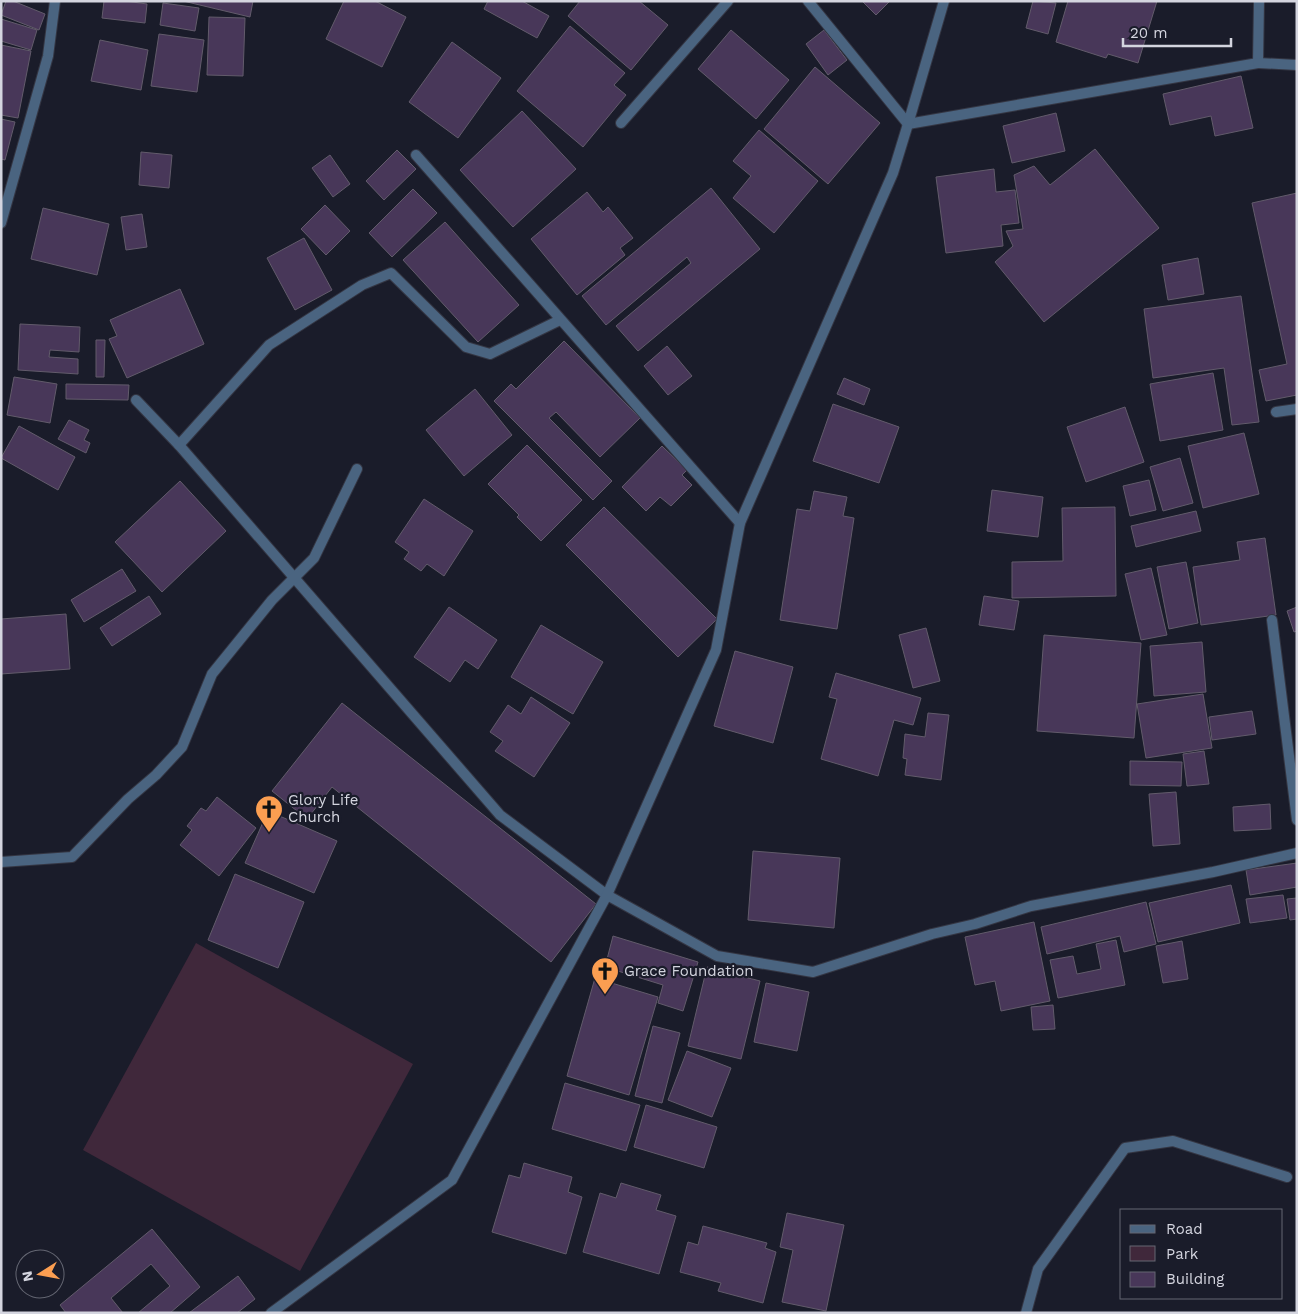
<svg xmlns="http://www.w3.org/2000/svg" width="1298" height="1314" viewBox="0 0 1298 1314" font-family="'Work Sans',sans-serif">
<rect width="100%" height="100%" fill="#1a1c2a"/>
<path fill="#40283b" d="M196,943l217,121 -113,207 -217,-121z"/>
<g fill="#483759" stroke="#625b6b">
<path d="M6,1h7l32,13 -6,16 -38,-15z"/>
<path d="M104,1h21l22,3 -2,19 -43,-5z"/>
<path d="M183,1h70l-3,16z"/>
<path d="M344,1h31l31,16 -24,50 -56,-28z"/>
<path d="M488,1h34l27,15 -12,22 -53,-29z"/>
<path d="M580,1h59l29,24 -37,45 -63,-54z"/>
<path d="M862,1h28l-14,14z"/>
<path d="M1033,1l23,2 -8,31 -22,-6z"/>
<path d="M1068,1h89l-19,62 -30,-9 -2,4 -50,-16z"/>
<path d="M163,3l36,5 -4,23 -35,-6z"/>
<path d="M209,17l36,1 -2,58 -36,-1z"/>
<path d="M1,19l36,11 -6,20 -30,-9z"/>
<path d="M570,26l55,47 -11,12 12,10 -43,52 -66,-56z"/>
<path d="M731,30l58,50 -33,39 -58,-50z"/>
<path d="M824,30l23,30 -19,15 -22,-31z"/>
<path d="M159,34l45,6 -7,52 -46,-6z"/>
<path d="M100,40l48,10 -7,40 -50,-9z"/>
<path d="M452,42l49,36 -43,60 -49,-36z"/>
<path d="M1,45l30,6 -13,67 -17,-3z"/>
<path d="M815,67l65,56 -52,61 -64,-55z"/>
<path d="M1241,76l12,52 -38,8 -4,-20 -41,9 -7,-31z"/>
<path d="M522,111l54,58 -63,58 -53,-57z"/>
<path d="M1056,113l9,38 -53,12 -9,-37z"/>
<path d="M1,119l14,3 -10,38 -4,-1z"/>
<path d="M759,130l59,51 -44,52 -41,-35 18,-22 -18,-15z"/>
<path d="M1095,149l64,79 -115,94 -49,-60 18,-16 -7,-15 17,-2 -9,-54 20,-9 16,19z"/>
<path d="M397,150l19,19 -32,31 -18,-19z"/>
<path d="M141,152l31,3 -3,33 -30,-3z"/>
<path d="M330,155l20,29 -17,13 -21,-29z"/>
<path d="M994,169l2,23 19,-2 4,33 -18,2 2,21 -57,7 -10,-76z"/>
<path d="M711,188l49,61 -122,102 -22,-25 75,-63 -4,-6 -81,68 -24,-29z"/>
<path d="M413,189l24,24 -45,44 -23,-24z"/>
<path d="M587,192l16,20 5,-5 25,31 -13,10 5,7 -48,40 -46,-56z"/>
<path d="M1297,193v202l-31,6 -7,-31 28,-6 -35,-161z"/>
<path d="M325,205l25,26 -24,24 -25,-26z"/>
<path d="M43,208l66,16 -12,51 -66,-16z"/>
<path d="M142,214l5,33 -21,3 -5,-33z"/>
<path d="M445,222l74,83 -41,37 -75,-82z"/>
<path d="M304,238l28,52 -37,20 -28,-52z"/>
<path d="M1198,258l6,36 -36,6 -6,-35z"/>
<path d="M180,289l24,55 -77,34 -18,-39 8,-3 -7,-16z"/>
<path d="M1241,296l18,126 -27,3 -8,-57 -71,10 -9,-69z"/>
<path d="M20,324l60,3 -1,25 -29,-2 -1,7 29,2v15l-60,-4z"/>
<path d="M96,340h9l-1,37h-8z"/>
<path d="M564,341l76,77 -40,39 -44,-45 -7,6 63,63 -19,19 -99,-99 17,-17 5,5z"/>
<path d="M667,346l25,30 -24,19 -24,-29z"/>
<path d="M1213,373l10,57 -63,11 -10,-57z"/>
<path d="M14,377l43,7 -7,39 -43,-8z"/>
<path d="M844,378l26,11 -6,16 -27,-11z"/>
<path d="M66,384l63,1 -1,15 -62,-1z"/>
<path d="M475,389l37,46 -48,41 -38,-46z"/>
<path d="M833,404l66,23 -20,56 -66,-22z"/>
<path d="M1125,407l19,55 -58,20 -19,-55z"/>
<path d="M69,420l20,10 -5,10 6,3 -4,10 -28,-14z"/>
<path d="M19,426l56,31 -17,33 -57,-32z"/>
<path d="M1244,433l15,61 -56,14 -15,-62z"/>
<path d="M527,445l55,55 -41,41 -24,-24 2,-2 -31,-31z"/>
<path d="M662,446l25,24 -5,5 10,10 -21,21 -11,-9 -14,14 -24,-24z"/>
<path d="M1180,458l13,45 -30,8 -13,-44z"/>
<path d="M1149,480l7,30 -26,6 -7,-30z"/>
<path d="M180,481l46,50 -64,61 -47,-50z"/>
<path d="M992,490l51,7 -5,40 -51,-6z"/>
<path d="M814,491l33,6 -4,19 11,2 -17,111 -57,-9 17,-111 13,2z"/>
<path d="M424,499l49,32 -29,45 -17,-12 -6,7 -17,-12 5,-7 -14,-10z"/>
<path d="M604,507l113,112 -39,38 -112,-112z"/>
<path d="M1115,507l1,89 -104,2v-36l51,-1 -1,-53z"/>
<path d="M1196,511l5,20 -65,16 -5,-21z"/>
<path d="M1265,538l11,77 -75,10 -8,-58 47,-7 -3,-18z"/>
<path d="M1186,562l12,61 -29,6 -12,-62z"/>
<path d="M1151,568l16,67 -26,5 -16,-66z"/>
<path d="M122,569l14,22 -52,31 -13,-22z"/>
<path d="M149,596l12,18 -49,32 -12,-18z"/>
<path d="M984,596l35,5 -5,29 -35,-5z"/>
<path d="M449,607l48,33 -19,29 -13,-9 -15,22 -36,-25z"/>
<path d="M1297,607v24l-3,1 -7,-21z"/>
<path d="M66,614l4,55 -69,5v-55z"/>
<path d="M541,625l62,37 -30,52 -62,-37z"/>
<path d="M926,628l14,53 -27,7 -14,-53z"/>
<path d="M1044,635l97,8 -7,95 -97,-7z"/>
<path d="M1202,642l4,50 -52,4 -4,-50z"/>
<path d="M735,651l58,16 -20,76 -59,-17z"/>
<path d="M836,673l85,25 -8,27 -19,-5 -16,56 -57,-17 16,-60 -8,-2z"/>
<path d="M1203,694l9,54 -66,10 -9,-54z"/>
<path d="M531,697l39,26 -36,54 -39,-26 8,-10 -13,-9 18,-27 13,9z"/>
<path d="M342,703l254,201 -45,58 -219,-175 -25,32 -35,-28z"/>
<path d="M1252,711l4,23 -44,6 -3,-23z"/>
<path d="M928,713l21,2 -8,65 -36,-5 2,-16 -4,-1 2,-24 20,3z"/>
<path d="M1204,751l5,33 -22,2 -4,-32z"/>
<path d="M1130,761l52,1 -1,24 -51,-1z"/>
<path d="M1176,792l4,52 -27,2 -4,-52z"/>
<path d="M217,797l39,31 -37,48 -39,-31 12,-15 -5,-4 14,-18 5,3z"/>
<path d="M1270,804l1,25 -37,2 -1,-24z"/>
<path d="M268,811l69,30 -23,52 -69,-30z"/>
<path d="M753,851l87,7 -6,70 -86,-8z"/>
<path d="M1297,863v24l-47,8 -4,-25z"/>
<path d="M235,874l69,28 -26,66 -70,-28z"/>
<path d="M1231,885l9,38 -82,19 -9,-39z"/>
<path d="M1283,895l4,23 -37,5 -4,-24z"/>
<path d="M1297,898v21l-7,1 -3,-21z"/>
<path d="M1146,902l10,42 -32,8 -4,-16 -73,18 -6,-27z"/>
<path d="M1034,922l16,79 -49,10 -6,-30 -20,4 -10,-48z"/>
<path d="M613,936l85,26 -15,49 -25,-8 5,-18 -58,-18z"/>
<path d="M1116,940l9,45 -67,13 -8,-38 23,-4 4,18 24,-5 -5,-25z"/>
<path d="M1182,941l6,38 -25,4 -7,-37z"/>
<path d="M707,967l53,14 -19,78 -53,-13z"/>
<path d="M595,978l63,19 -29,98 -62,-19z"/>
<path d="M766,983l43,9 -12,59 -43,-9z"/>
<path d="M1053,1005l2,24 -22,1 -2,-23z"/>
<path d="M653,1026l27,7 -18,70 -27,-7z"/>
<path d="M687,1051l44,17 -19,49 -44,-17z"/>
<path d="M565,1083l75,22 -14,46 -74,-22z"/>
<path d="M646,1105l71,22 -13,41 -70,-21z"/>
<path d="M524,1163l48,14 -4,15 14,5 -16,57 -74,-22 17,-57 11,3z"/>
<path d="M621,1183l40,12 -5,15 20,6 -17,58 -76,-22 17,-59 16,5z"/>
<path d="M787,1213l57,12 -18,86 -44,-9 11,-52 -13,-3z"/>
<path d="M703,1226l64,17 -2,5 11,4 -13,51 -45,-12 3,-8 -41,-11 8,-30 10,3z"/>
<path d="M152,1229l48,58 -30,26h-32l32,-27 -19,-22 -40,34 12,15h-57l-6,-8z"/>
<path d="M238,1276l17,23 -18,14h-48z"/>
</g>
<g fill="none" stroke-linecap="round" stroke-linejoin="round">
<g stroke="#343643" stroke-width="12">
<g id="street">
<path d="M808,1l100,123 350,-61 1,-62"/>
<path d="M1258,63l39,2"/>
<path d="M621,123l107,-122"/>
<path d="M416,155l324,368"/>
<path d="M1,223l47,-167 7,-55"/>
<path d="M136,400l43,45 321,370 107,80 110,61 96,16 119,-38 43,-10 56,-18 182,-34 84,-19"/>
<path d="M1276,412l21,-3"/>
<path d="M179,445l90,-100 93,-60 29,-12 75,74 24,7 70,-34"/>
<path d="M1272,620l25,200"/>
<path d="M1,862l71,-5 56,-58 28,-24 26,-28 30,-73 60,-74 42,-42 43,-89"/>
<path d="M271,1313l181,-133 155,-285 109,-245 24,-127 153,-350 15,-49 36,-123"/>
<path d="M1026,1313l12,-44 87,-121 48,-7 114,36"/>
</g>
</g>
<use href="#street" stroke="#4a6480" stroke-width="10"/>
</g>
<defs>
<g id="church-pin" transform="scale(1.4375)"><path d="M0 17L-7.5 6A9.5 9.5 0 1 1 7.5 6Z" fill="#fb9e51" stroke="#1a1c2a"/><path d="M-1.2-6h2.4v3.5h3.3v2.4h-3.3V6h-2.4V-.1h-3.3v-2.4h3.3Z" fill="#111"/></g>
</defs>
<g fill-rule="evenodd">
<use href="#church-pin" x="269" y="809"/>
<use href="#church-pin" x="605" y="971"/>
</g>
<g text-anchor="middle" dominant-baseline="central" stroke-width="4.5" stroke-linejoin="round" paint-order="stroke">
<g font-size="15" fill="#d4d5df" stroke="#1a1c2a" text-anchor="start">
<text x="288" y="800">Glory Life<tspan x="288" dy="17">Church</tspan></text>
<text x="624" y="971">Grace Foundation</text>
</g>
</g>
<rect width="1298" height="1314" fill="none" stroke="#d4d5df" stroke-width="5"/>
<rect x="1120" y="1209" width="162" height="90" fill="#1a1c2a" stroke="#646672"/>
<rect x="1130" y="1225" width="25" height="8" fill="#4a6480" stroke="#646672"/>
<text x="1166" y="1234" font-size="15" fill="#d4d5df">Road</text>
<rect x="1130" y="1246" width="25" height="15" fill="#40283b" stroke="#646672"/>
<text x="1166" y="1259" font-size="15" fill="#d4d5df">Park</text>
<rect x="1130" y="1272" width="25" height="15" fill="#483759" stroke="#646672"/>
<text x="1166" y="1284" font-size="15" fill="#d4d5df">Building</text>
<g transform="translate(40 1274) rotate(259)"><circle r="24" fill="#1a1c2a" stroke="#646672"/>
<path d="M0-4L9 19L0 12L-9 19Z" fill="#fb9e51"/>
<text y="-8" font-size="14" font-weight="bold" text-anchor="middle" fill="#d4d5df">N</text>
</g>
<path d="M1123 38v8h108v-8" fill="none" stroke="#d4d5df" stroke-width="2.5"/>
<text x="1130" y="38" font-size="15" fill="#d4d5df" stroke="#1a1c2a" stroke-width="4" paint-order="stroke">20 m</text>
</svg>
